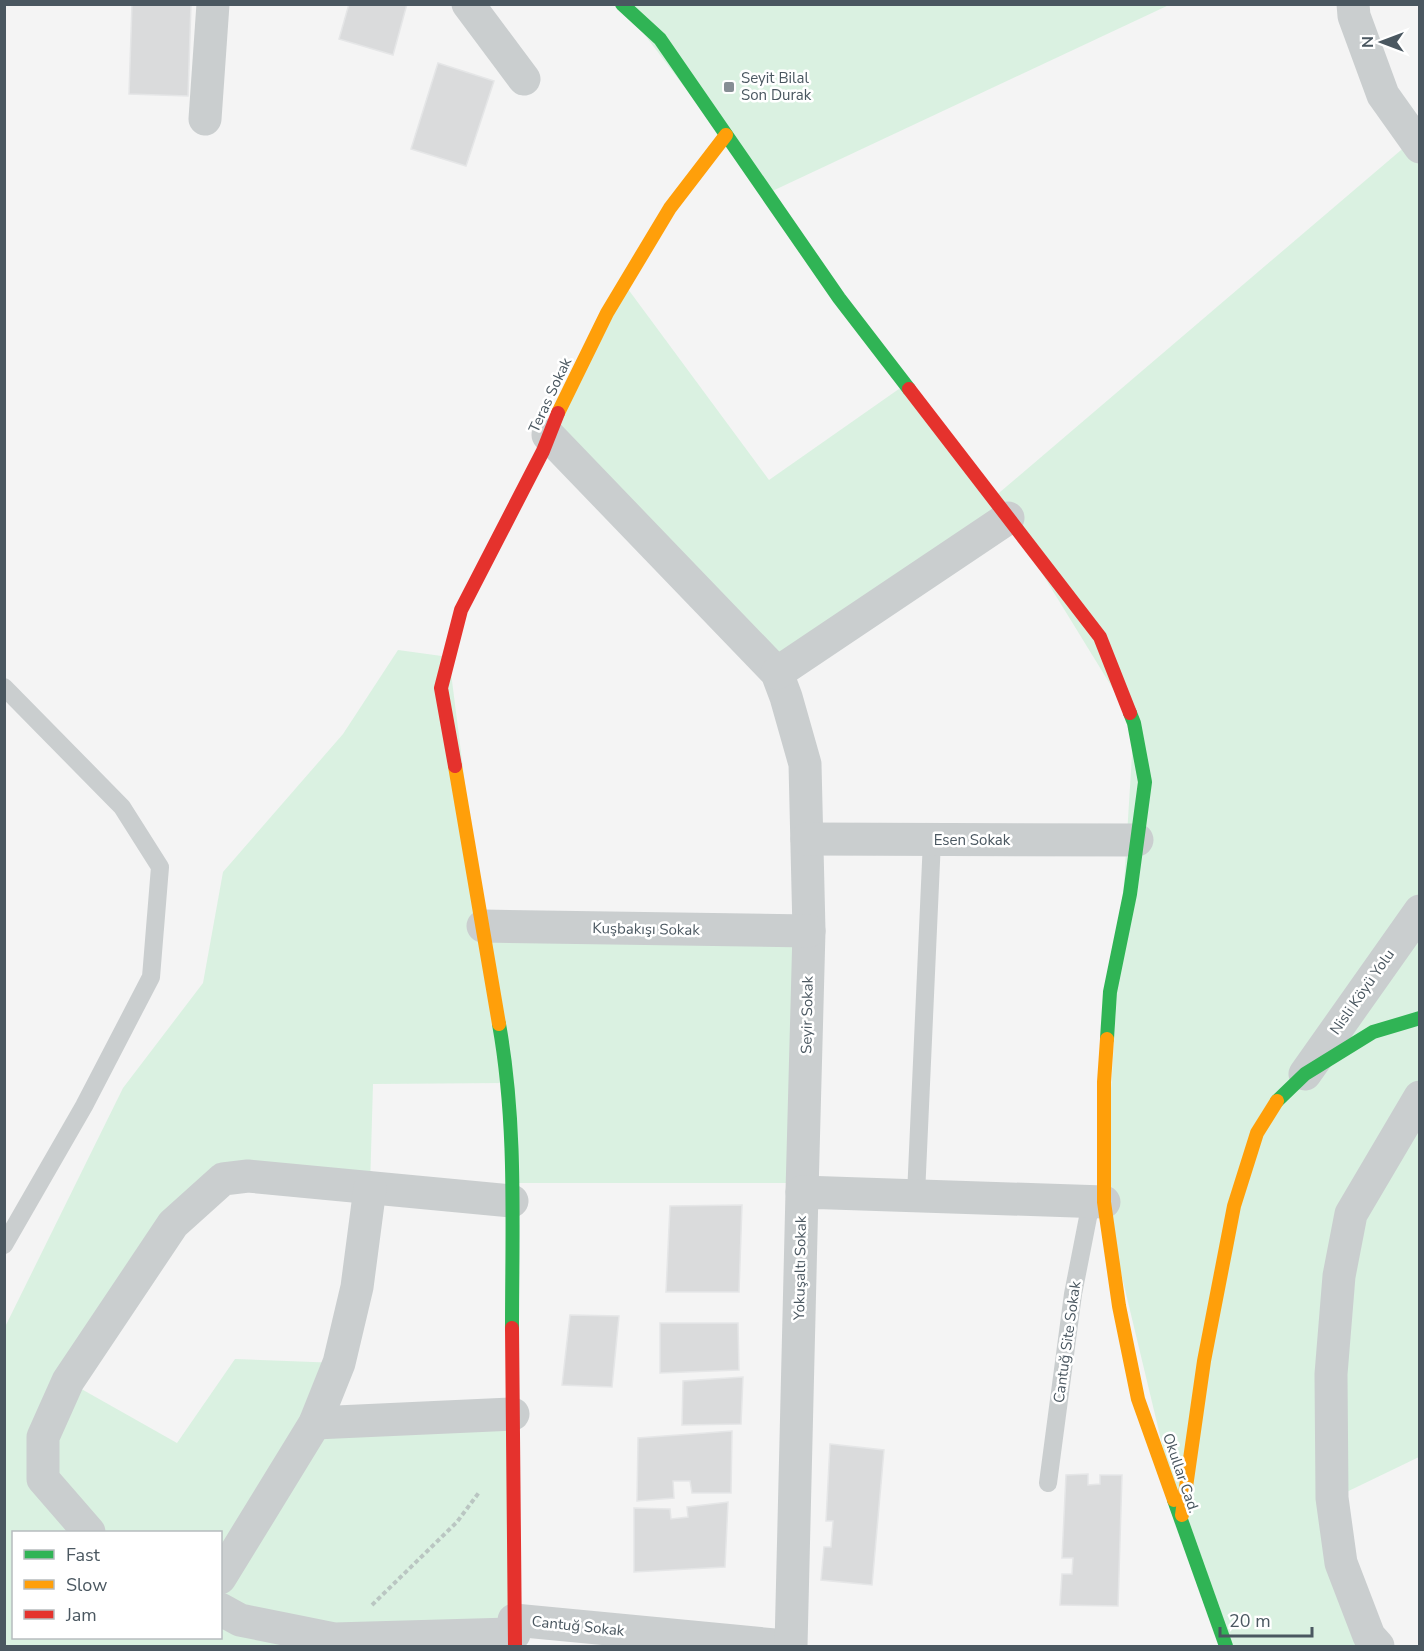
<svg xmlns="http://www.w3.org/2000/svg" width="1424" height="1651" viewBox="0 0 1424 1651" font-family="'Nunito Sans',sans-serif">
<rect width="100%" height="100%" fill="#f4f4f4"/>
<g fill="#daf1e1" fill-rule="evenodd">
<path d="M622,5h547l-403,189z"/>
<path d="M1414,139l5,8v1310l-87,42 46,147h-152l-45,-123 -77,-321 30,-479 -126,-205 -231,155 -229,-238 77,-150 144,195 137,-96 87,114z"/>
<path d="M398,650l51,7 34,269 326,5 -6,252h-291l-5,-100 -134,1 -3,104 -147,-9 -154,203 108,61 58,-84 104,4 -24,60 198,-9 2,232h-510l-1,-317 119,-241 80,-105 20,-111 120,-138zM14,1532h206v106h-206z"/>
</g>
<g fill="#dadbdc" stroke="#e5e6e7" stroke-width="1.5">
<path d="M132,4h59l-3,92 -59,-2z"/>
<path d="M349,4h58l-14,51 -54,-16z"/>
<path d="M438,63l56,18 -28,85 -55,-17z"/>
<path d="M742,1205l-3,87h-73l4,-86z"/>
<path d="M570,1315l49,1 -7,71 -50,-2z"/>
<path d="M660,1323h78l1,47 -79,3z"/>
<path d="M743,1377l-2,47 -59,1 1,-44z"/>
<path d="M732,1431l-1,62h-39l-2,-12h-17l1,17 -37,3 1,-63z"/>
<path d="M830,1444l54,6 -12,135 -51,-5 3,-33h7l2,-26h-7z"/>
<path d="M1088,1474v11l12,-1v-9h22l-4,131 -58,-1 2,-31h10l1,-16h-11l4,-83z"/>
<path d="M728,1502l-3,65 -91,5v-64l36,1 1,10 17,-2 -1,-10z"/>
</g>
<g fill="none" stroke-linecap="round" stroke-linejoin="round">
<path stroke="#bac6c2" stroke-width="4" stroke-dasharray="4.5 3" stroke-linecap="butt" d="M372,1605l85,-83 23,-31"/>
<g stroke="#cacecf" stroke-width="18">
<path d="M4,687l118,120 38,60 -9,110 -67,129 -80,139"/>
<path d="M916,1195l16,-355"/>
<path d="M1048,1483l25,-189 18,-92"/>
</g>
<g stroke="#cacecf" stroke-width="33">
<path d="M468,4l56,75"/>
<path d="M1353,4l1,12 29,79 37,52"/>
<path d="M205,119l8,-115"/>
<path d="M548,435l229,238 9,24 19,67 4,167 -7,261"/>
<path d="M777,673l231,-155"/>
<path d="M807,839l330,1"/>
<path d="M483,926l326,5"/>
<path d="M1305,1074l115,-163"/>
<path d="M315,1423l198,-9"/>
<path d="M89,1532l-46,-53v-42l25,-56 105,-157 50,-45 25,-3 264,25"/>
<path d="M220,1578l95,-155 24,-60 18,-76 13,-99"/>
<path d="M220,1609l20,11 94,19 180,-5"/>
<path d="M514,1620l272,26"/>
<path d="M791,1646l11,-454 302,10"/>
<path d="M1378,1646l-9,-10 -28,-73 -9,-65 -1,-124 8,-98 12,-62 69,-117"/>
</g>
<g stroke="#30b455" stroke-width="14">
<path d="M622,4l38,35 179,259 70,91"/>
<path d="M499,1024c18,100 13,203 13,304"/>
<path d="M1107,1039l3,-47 20,-98 15,-112 -11,-59 -4,-10"/>
<path d="M1277,1101l28,-27 68,-42 47,-14"/>
<path d="M1174,1500l52,146"/>
</g>
<g stroke="#ff9f0a" stroke-width="14">
<path d="M558,413l49,-100 63,-105 56,-73"/>
<path d="M455,766l44,258"/>
<path d="M1107,1039l-3,43v120l15,104 19,93 36,101"/>
<path d="M1182,1515l22,-154 30,-155 23,-73 20,-32"/>
</g>
<g stroke="#e5322d" stroke-width="14">
<path d="M909,389l191,248 30,76"/>
<path d="M455,766l-14,-78 20,-78 82,-159 15,-38"/>
<path d="M512,1328l3,318"/>
</g>
</g>
<rect fill="#868e94" stroke="#fff" stroke-width="2" x="723" y="81" width="12" height="12" rx="3"/>
<g text-anchor="middle" dominant-baseline="central" stroke-width="5" stroke-linejoin="round" paint-order="stroke">
<g font-size="15" fill="#4a5760" stroke="#fff" text-anchor="start">
<text x="741" y="78">Seyit Bilal<tspan x="741" dy="17">Son Durak</tspan></text>
</g>
<g font-size="15" fill="#4a5760" stroke="#fff">
<text transform="translate(550 395) rotate(-65)">Teras Sokak</text>
<text x="972" y="840">Esen Sokak</text>
<text transform="translate(646 929) rotate(1)">Kuşbakışı Sokak</text>
<text transform="translate(1362 992) rotate(-55)">Nisli Köyü Yolu</text>
<text transform="translate(807 1015) rotate(-89)">Seyir Sokak</text>
<text transform="translate(800 1268) rotate(-89)">Yokuşaltı Sokak</text>
<text transform="translate(1067 1342) rotate(-82)">Cantuğ Site Sokak</text>
<text transform="translate(1181 1473) rotate(71)">Okullar Cad.</text>
<text transform="translate(578 1626) rotate(6)">Cantuğ Sokak</text>
</g>
</g>
<rect width="1424" height="1651" fill="none" stroke="#4a5760" stroke-width="12"/>
<rect x="12" y="1531" width="210" height="108" fill="#ffffff" stroke="#b7bcbf" stroke-width="1.5"/>
<rect x="24" y="1550" width="30" height="9" fill="#30b455" stroke="#b7bcbf" stroke-width="1.5"/>
<text x="66" y="1561" font-size="18" fill="#4a5760">Fast</text>
<rect x="24" y="1580" width="30" height="9" fill="#ff9f0a" stroke="#b7bcbf" stroke-width="1.5"/>
<text x="66" y="1591" font-size="18" fill="#4a5760">Slow</text>
<rect x="24" y="1610" width="30" height="9" fill="#e5322d" stroke="#b7bcbf" stroke-width="1.5"/>
<text x="66" y="1621" font-size="18" fill="#4a5760">Jam</text>
<g transform="translate(1382 42) rotate(270)" stroke="#ffffff" stroke-width="4.5" paint-order="stroke">
<path d="M0-4.5L10 22L0 15L-10 22Z" fill="#4a5760"/>
<text y="-9" font-size="16" font-weight="bold" text-anchor="middle" fill="#4a5760">N</text>
</g>
<path d="M1220 1627v9h92v-9" fill="none" stroke="#4a5760" stroke-width="3"/>
<text x="1229" y="1627" font-size="18" fill="#4a5760" stroke="#ffffff" stroke-width="4.5" paint-order="stroke">20 m</text>
</svg>
